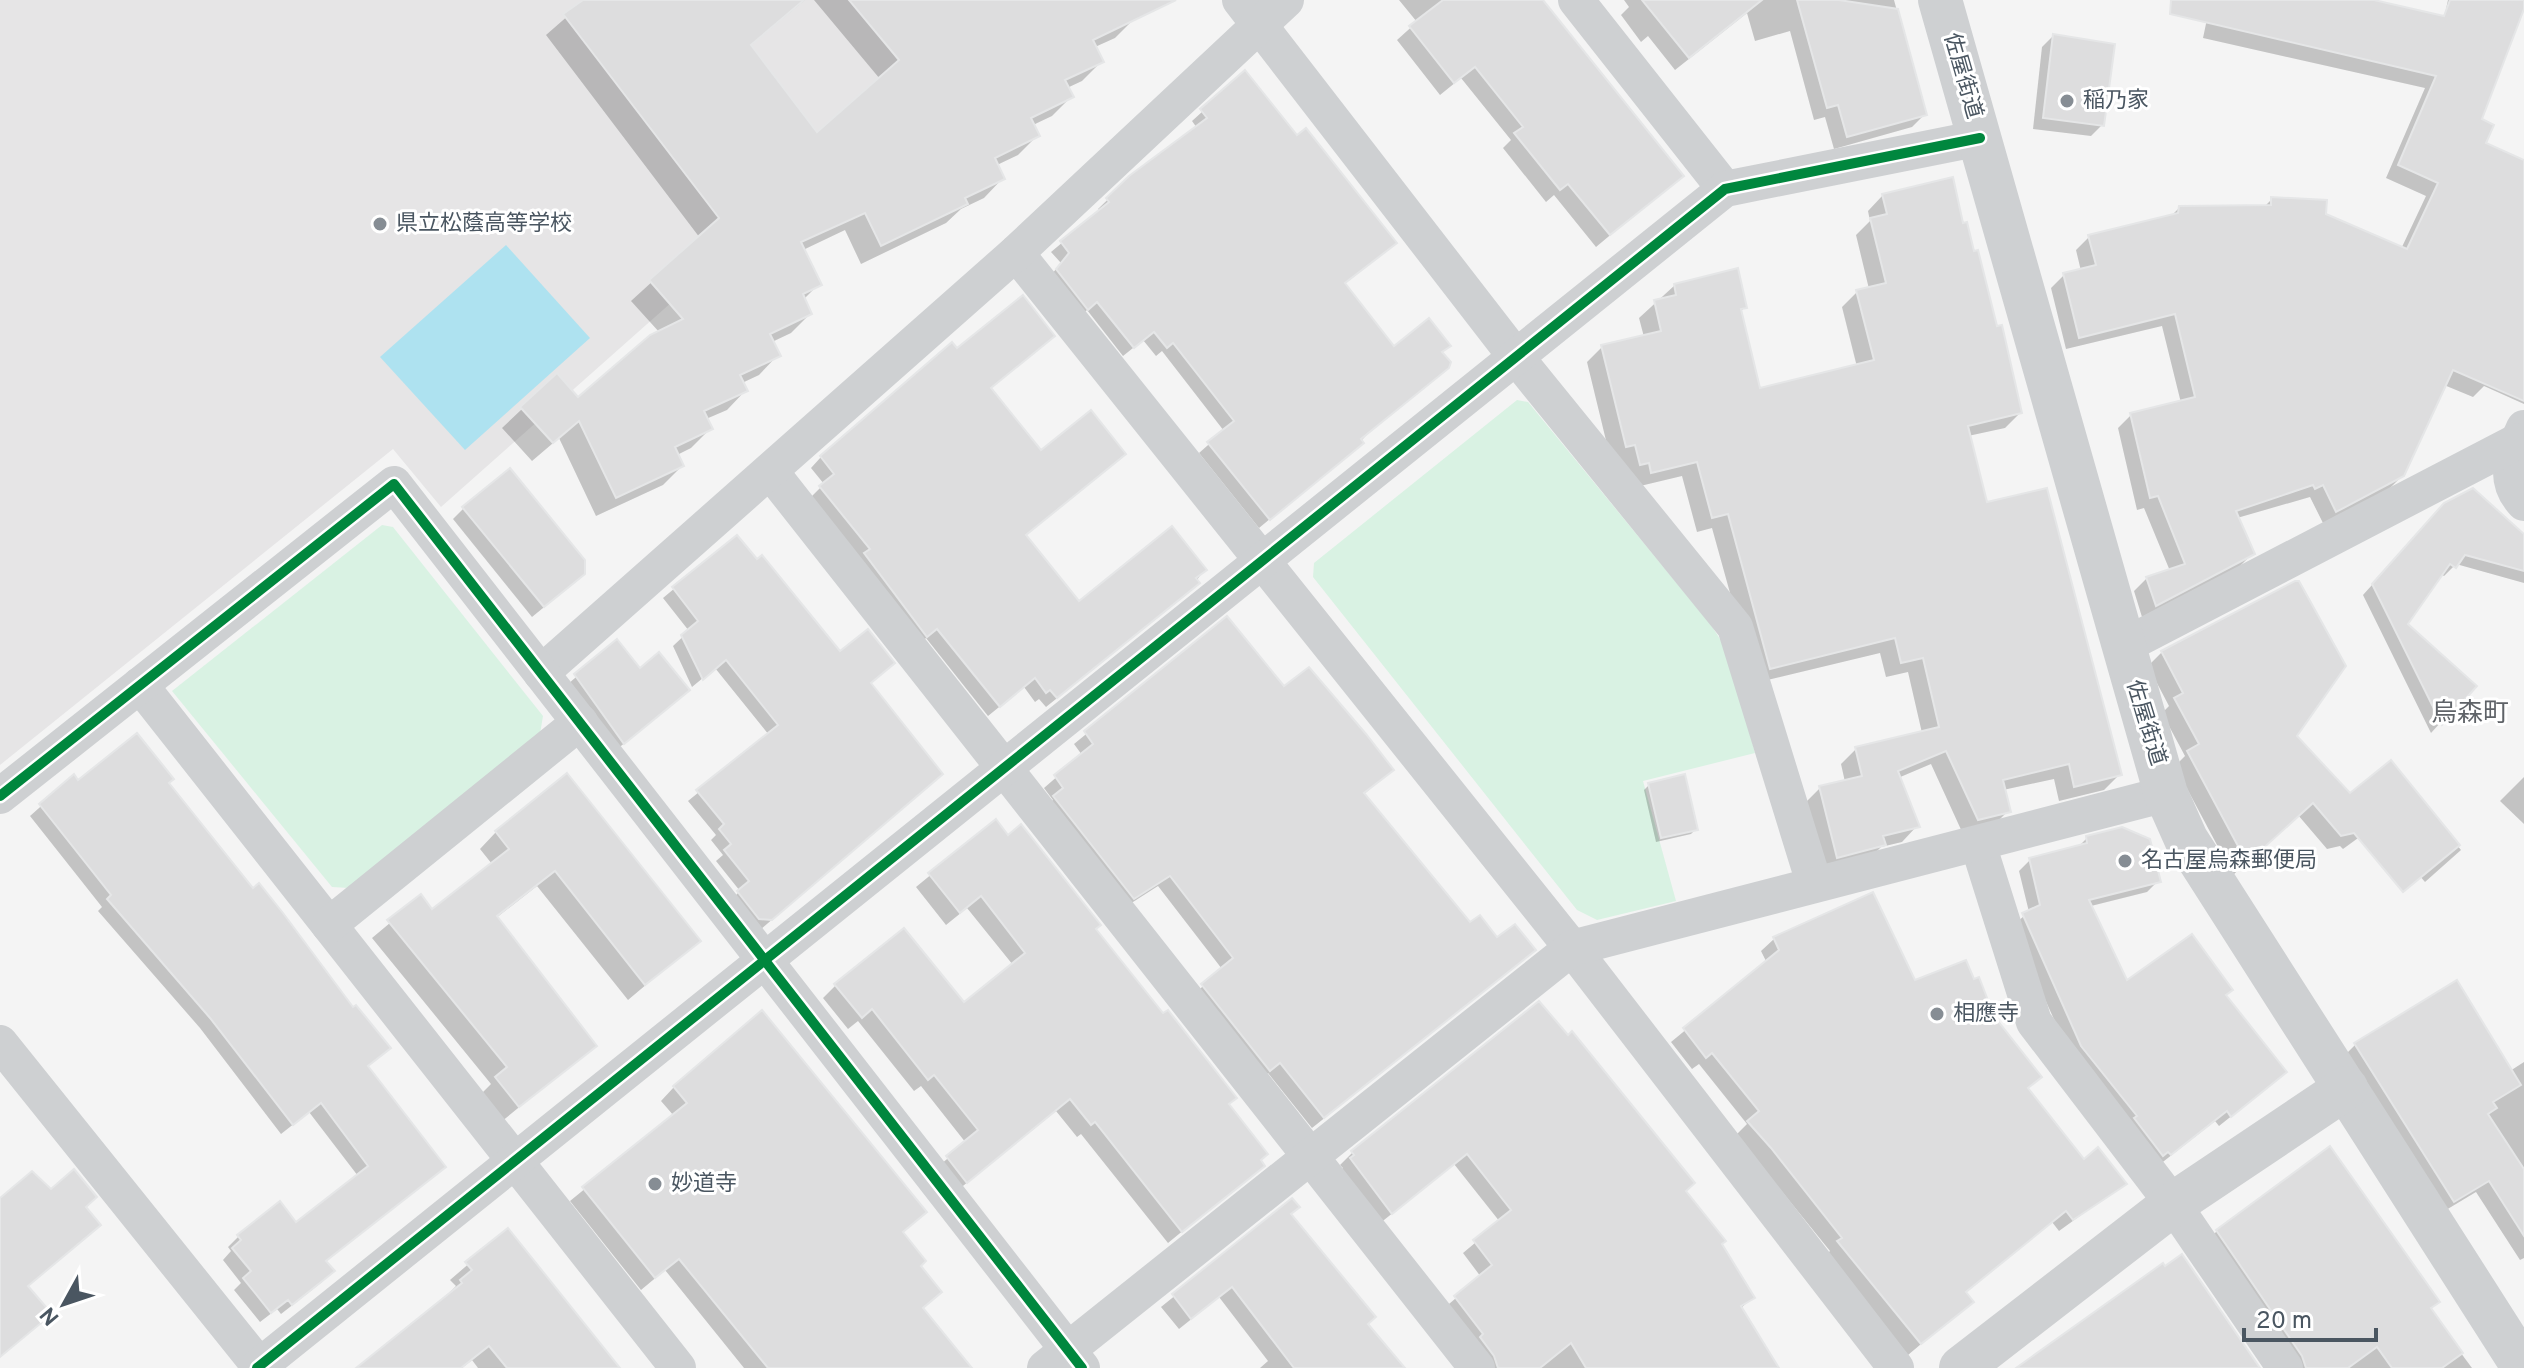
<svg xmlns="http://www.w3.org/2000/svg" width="2524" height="1368" viewBox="0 0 2524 1368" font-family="Overpass,'Noto Sans JP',sans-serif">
<rect width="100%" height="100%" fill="#f4f4f4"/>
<path fill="#e6e5e6" d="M0,0h1012l-571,507 -48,-58 -393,316z"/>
<g fill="#d9f2e3">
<path d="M1517,400l11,2 183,223 18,28 26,100 -112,28 33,120 -79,19 -20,-10 -264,-333 1,-14z"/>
<path d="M382,525l11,2 150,189 -3,18 -191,154 -17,-1 -160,-196z"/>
</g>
<path fill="#aee2f0" d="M506,245l84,93 -125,112 -85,-93z"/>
<g fill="#0003">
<path d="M586,0h219l-55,46 66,89 64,-56 -66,-79h326l-6,19 -19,19 -20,9 7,14 -20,20 -15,7 4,9 -19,19 -19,9 4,11 -19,19 -21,10 6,13 -19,20 -23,11 -15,14 -85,41 -16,-34 -42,20 16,34 -16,16 7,14 -19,19 -19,9 6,13 -19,20 -17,8 4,7 -19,20 -21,9 4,10 -19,19 -14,7 5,11 -19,19 -67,31 -37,-78 -27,23 -30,-33 55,-52 21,24 82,-67 -29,-32 69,-63 -154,-203z"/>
<path d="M1399,0h141l141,176 -85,71 -42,-52 -8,7 -43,-54 8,-8 -50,-62 -21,17 -43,-55 20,-18z"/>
<path d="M1624,0h270l31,114 -13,13 -78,22 -9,-32 -11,3 -24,-89 -35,10 -8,-28 -72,57 -27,-34 -7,6 -20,-27 8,-8z"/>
<path d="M2211,0h154l79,18 4,-18h76l-44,120 4,24 40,18v242l-40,-18 -11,11 -29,-12 -41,90 -14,14 -66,34 -13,-26 -73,21 15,36 -13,13 -97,50 -8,-26 13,-13 23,-7 -26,-63 -7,2 -19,-82 13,-13 50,-12 -19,-77 -96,23 -15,-61 13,-13 17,-4 -5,-21 13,-13 81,-20 9,-9 85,-1 8,-8 52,16 77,34 25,-53 -40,-18 39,-90 -222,-50z"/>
<path d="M2053,36l49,89 -11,11 -58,-7 9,-82z"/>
<path d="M1245,73l139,180 -41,32 51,64 47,4 -90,99 -92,76 -60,-75 25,-22 -62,-80 -6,5 -13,-16 -20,16 -36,-46 -9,8 -31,-38 14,-17 -10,-11 49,-41 -2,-2 32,-31 67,-50 -5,-7z"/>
<path d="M1883,195l79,30 58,188 -15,15 -37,8 17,68 134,271 -15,15 -45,11 -5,-22 -51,11 5,21 -15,15 -30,8 -32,-70 -33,14 19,48 -15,16 -21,5 -13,13 -46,12 -17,-69 15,-15 25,-6 -4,-18 15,-15 66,-16 -14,-61 -22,5 -6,-24 -125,30 -43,-155 -15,4 -15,-56 -46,11 -25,-26 -24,-99 15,-15 42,-10 -5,-19 36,-33 70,22 -5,5 19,78 98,-23 -15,-60 15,-15 12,-3 -13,-54 14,-14 -2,-10z"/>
<path d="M990,389l34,147 55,68 125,-34 -17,24 -141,113 -7,-8 -4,3 -11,-15 -36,29 -62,-78 -10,8 -106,-148 14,-14 -13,-16 10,-11z"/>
<path d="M464,508l107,77 -39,32 -79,-98z"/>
<path d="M2434,516l90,20v47l-68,-19 -12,12 -3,-2 -35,51 68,61 -43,47 -68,-138z"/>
<path d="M736,537l133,147 62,99 -170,146 -32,-27 11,-11 -24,-30 7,-6 -12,-15 5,-5 -28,-34 81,-66 -54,-67 -23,19 -19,-41 16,-15 -26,-33z"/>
<path d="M1227,619l57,70 108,81 -29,25 107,130 27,15 25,21 -210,167 -44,-55 -10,8 -67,-84 31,-28 -64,-83 -36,23 -79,-100 10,-9 -9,-12 38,-33 -8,-11z"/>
<path d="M617,642l23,29 40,27 -64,52 -48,-66z"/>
<path d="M2162,652l133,84 55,60 40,-33 71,87 -36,32 -49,-57 -33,24 -3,-3 -13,3 -29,-34 -65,60 -58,-109 10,-10 -23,-43 7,-7 -21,-40z"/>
<path d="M74,777l4,5 89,2 199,283 78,100 -119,95 7,9 -10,11 -41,32 -4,-5 -17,13 -26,-32 7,-7 -18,-23 8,-9 -3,-4 11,-11 57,-11 62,-49 -49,-64 -28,22 -81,-106 -102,-117 4,-4 -72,-91z"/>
<path d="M2524,777v47l-24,-23z"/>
<path d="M1649,785l47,44 -5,5 -35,8 -12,-52z"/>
<path d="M995,822l99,107 133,176 36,60 -95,78 -87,-109 -4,3 -21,-26 -103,83 -19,-24 32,-27 -45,-57 -7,5 -56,-70 -10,8 -25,-31 13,-13 128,20 49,-40 -46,-57 -21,17 -30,-38z"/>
<path d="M496,832l202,109 -70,59 -91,-114 -41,32 98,128 -93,76 -21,-27 11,-11 -119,-146 49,-41 11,15 60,-48 -12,-15z"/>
<path d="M2087,838l71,43 -11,11 -56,14 36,77 97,13 49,87 -54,43 -4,-5 -56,44 -88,-108 -59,-131 17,-14 -10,-41 11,-11 47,-12z"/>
<path d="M1774,939l140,44 78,34 48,60 -13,12 56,73 41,22 -65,47 -7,-9 -88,71 7,9 -63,53 -82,-100 4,-4 -94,-116 11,-11 -48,-60 -7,5 -21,-27 96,-79 -6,-12z"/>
<path d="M1539,1004l181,240 32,54 -12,11 30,59h-289l-38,-59 38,-32 -18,-24 37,-31 -46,-58 -75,60 -39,-53 3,-3 -3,-3 12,-12z"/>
<path d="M2355,1045l155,26 14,-9v196l-4,2 -44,-68 -35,21 -98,-156z"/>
<path d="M674,1087l250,125 -23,21 18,33 21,26 -19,17 48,59h-225l-79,-98 -24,20 -71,-89 104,-85 -13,-15z"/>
<path d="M1292,1201l-3,14 77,110 36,43h-142l8,-7 -49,-64 -40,32 -18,-22z"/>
<path d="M508,1230l104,138h-134l-6,-8 -10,8h-103l86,-71 11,-11 -6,-6z"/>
<path d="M2217,1231l212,79 43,58h-180l-86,-126z"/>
</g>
<g fill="#ddddde" stroke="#e5e6e7" stroke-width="2">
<path d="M583,0h221l-53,45 66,87 82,-72 -50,-60h327l-83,40 11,22 -39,18 9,17 -43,21 9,18 -45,22 10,21 -40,19 3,6 -87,42 -16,-33 -64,29 21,43 -19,9 9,20 -42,20 11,22 -41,19 8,16 -44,20 9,18 -38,18 9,19 -68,32 -37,-77 -26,22 -33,-36 37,-34 21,24 72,-62 33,-16 -34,-39 70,-62 -156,-204z"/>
<path d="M1443,0h100l141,176 -74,59 -42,-51 -8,6 -46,-57 9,-6 -48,-60 -21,16 -45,-57z"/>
<path d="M1642,0h120l-73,58z"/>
<path d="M1797,0h42l59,9 29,106 -80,22 -9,-32 -11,3z"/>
<path d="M2171,0h203l70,16 6,-16h74v9l-42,110 12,6 -8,18 38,17v241l-71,-31 -49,106 -68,36 -13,-27 -8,4 -2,-4 -77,26 19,43 -99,52 -10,-29 39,-13 -27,-68 -8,2 -20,-85 65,-16 -20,-83 -96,24 -16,-65 33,-8 -8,-30 90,-22 1,-7 92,-1v-8l56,3 -1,14 81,35 31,-66 -40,-18 38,-89 -266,-62z"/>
<path d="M2053,34l62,10 -11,82 -61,-8z"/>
<path d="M1245,70l52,65 9,-7 91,115 -52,40 49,63 35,-28 22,28 -9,6 9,10 -2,6 -88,71 3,4 -94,77 -63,-78 27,-21 -61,-78 -6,5 -13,-16 -20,16 -37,-46 -9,8 -32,-41 13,-16 -9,-12 49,-39 -3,-4 23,-22 78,-58 -7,-9z"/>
<path d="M1953,177l10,46 4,-1 7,29 4,-1 19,76 5,-1 20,88 -54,13 19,76 60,-14 75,287 -48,12 -5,-23 -66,16 8,32 -33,8 -32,-69 -48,20 22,56 -37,9 3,9 -49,13 -18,-72 43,-10 -7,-29 84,-20 -16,-69 -22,5 -6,-25 -125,31 -42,-155 -16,4 -15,-56 -46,11 -2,-10 -9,2 -5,-20 -9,2 -25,-102 60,-14 -7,-31 22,-5 -2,-11 64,-16 9,40 -6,1 19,79 114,-28 -18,-70 30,-7 -16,-65 17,-4 -5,-20z"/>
<path d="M1023,295l32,41 -64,52 50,62 50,-40 35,44 -100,81 53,66 93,-75 35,44 -11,8 4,5 -143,115 -7,-8 -4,3 -11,-15 -35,29 -63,-78 -10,8 -63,-84 6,-4 -51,-63 15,-12 -14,-18 132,-114 5,6z"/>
<path d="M510,468l75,92v14l-41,33 -82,-100z"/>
<path d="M2473,488l51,46v37l-59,-16 -9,13 -6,-4 -42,60 69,62 -35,39 -70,-141 72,-81z"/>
<path d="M737,535l20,24 5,-4 78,96 28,-22 27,34 -24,20 72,91 -171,146 -13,-1 -22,-28 12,-10 -25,-31 7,-6 -12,-15 5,-5 -28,-34 82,-65 -52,-65 -23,20 -22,-45 17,-14 -26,-34z"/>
<path d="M2295,581h4l47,85 -49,70 53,57 41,-33 69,85 -57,47 -49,-59 -13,3 -28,-33 -66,60 -60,-112 12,-7 -25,-46 9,-5 -22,-42z"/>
<path d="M1227,616l57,70 25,-19 57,67 28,36 -30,23 106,129 10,-7 17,22 18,-13 21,26 -212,168 -44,-55 -10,8 -69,-87 32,-26 -63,-82 -36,23 -81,-103 10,-8 -9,-13 39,-31 -9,-13z"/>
<path d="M617,639l23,29 19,-16 31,38 -66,54 -50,-70z"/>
<path d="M137,733l37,46 -5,4 84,105 6,-5 24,30 70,94 3,-2 35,43 -23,18 78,101 -120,94 9,10 -43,34 -4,-5 -17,13 -28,-35 8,-7 -19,-23 9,-8 -4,-5 43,-34 16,21 72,-56 -47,-63 -28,22 -83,-107 -103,-119 4,-4 -72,-91 35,-30 4,6z"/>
<path d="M567,773l134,168 -56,44 -90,-114 -58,45 100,130 -78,61 -24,-30 12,-10 -120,-147 34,-26 11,15 77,-60 -14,-18z"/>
<path d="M1685,774l13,56 -37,8 -13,-55z"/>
<path d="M996,819l12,16 13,-11 80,101 -5,4 67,84 5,-3 69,88 -8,6 39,50 -7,6 4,6 -83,66 -87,-110 -4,3 -21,-26 -103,84 -21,-27 32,-26 -44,-55 -6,5 -56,-71 -10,9 -28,-34 70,-56 60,74 61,-49 -44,-57 -21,17 -32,-40z"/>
<path d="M2122,827l28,12 11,43 -72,18 38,80 65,-46 41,56 -7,5 61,77 -56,45 -4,-6 -56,44 -3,-3 -5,4 -29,-38 3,-2 -56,-70 -59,-133 18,-8 -11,-47 58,-15 -1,-7z"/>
<path d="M1873,892l42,88 51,-20 8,19 5,-2 15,39 48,61 -14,11 56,71 14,-12 29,37 -54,36 -7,-9 -100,81 8,10 -53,42 -84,-103 5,-3 -71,-90 -24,-27 12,-10 -47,-58 -6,5 -23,-30 96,-78 -6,-13z"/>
<path d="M2457,980l64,105 -28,17 4,6 -9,6 36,55v67l-35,-55 -35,21 -100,-159z"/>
<path d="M1539,1001l29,34 4,-4 123,152 -9,8 40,50 -4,3 33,54 -14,8 38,62h-193l-15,-25 -31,25h-42l-4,-12 -14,-19 3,-3 -29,-38 38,-31 -19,-25 38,-30 -44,-56 -75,60 -42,-56 4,-3 -3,-4z"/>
<path d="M762,1010l165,202 -24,20 23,29 -5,5 21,26 -19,16 49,60h-204l-89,-109 -24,19 -73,-91 105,-84 -14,-17z"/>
<path d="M2330,1146l110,156 -9,6 32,45 -21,15h-50l-15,-21 -29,21h-42l-4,-12 -86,-126z"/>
<path d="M74,1169l23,28 -11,10 15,18 -73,61 24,28 -52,43v-159l32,-27 19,18z"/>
<path d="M1292,1198l8,9 -9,7 85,103 -8,7 37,44h-111l-62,-81 -41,32 -19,-25z"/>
<path d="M508,1228l112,140h-113l-18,-22 -28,22h-105l106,-85 -2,-3 12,-10 -7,-8z"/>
<path d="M2182,1254l78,114h-244l147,-105 2,3z"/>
</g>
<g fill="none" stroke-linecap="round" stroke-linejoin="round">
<g stroke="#ced0d2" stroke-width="36">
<path d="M1240,0l276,357 219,270 79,256"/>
<path d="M1576,0l149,189"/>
<path d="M1016,253l556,695 324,420"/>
<path d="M2524,428c-12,26 -22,52 0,75"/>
<path d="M770,471l707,897"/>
<path d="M2122,647l396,-206"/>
<path d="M541,673l475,-420 270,-253"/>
<path d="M140,685l538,683"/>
<path d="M0,796l394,-312 688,884"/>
<path d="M1978,844l56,178 139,182 112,164"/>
<path d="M329,925l251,-203"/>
<path d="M0,1043l261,325"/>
<path d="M257,1368l1468,-1179 255,-51"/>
<path d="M1045,1368l527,-420 594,-154"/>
</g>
<g stroke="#ced0d2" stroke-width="44">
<path d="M1940,0l226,794 20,45 338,529"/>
<path d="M1961,1368l212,-164 173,-116"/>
</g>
<g stroke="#fff" stroke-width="15">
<g id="cycleway">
<path d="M0,796l394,-312 688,884"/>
<path d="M257,1368l1468,-1179 255,-51"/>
</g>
</g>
<use href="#cycleway" stroke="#00873e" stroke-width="10"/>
</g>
<g fill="#868d94" stroke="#fff" stroke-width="3">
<circle cx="2067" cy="101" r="8"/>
<circle cx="380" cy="224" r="8"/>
<circle cx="2125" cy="861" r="8"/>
<circle cx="1937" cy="1014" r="8"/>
<circle cx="655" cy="1184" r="8"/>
</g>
<g text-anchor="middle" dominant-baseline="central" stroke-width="6" stroke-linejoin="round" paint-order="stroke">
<g font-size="22" fill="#4a5661" stroke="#fff">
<text transform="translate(1962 76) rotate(74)">佐屋街道</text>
<text transform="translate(2145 723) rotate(73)">佐屋街道</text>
</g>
<g font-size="22" fill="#4a5661" stroke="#fff" text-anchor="start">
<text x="2083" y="101">稲乃家</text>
<text x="396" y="224">県立松蔭高等学校</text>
<text x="2141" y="861">名古屋烏森郵便局</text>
<text x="1953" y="1014">相應寺</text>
<text x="671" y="1184">妙道寺</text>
</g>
<g font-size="26" fill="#5f6368" stroke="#fff">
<text x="2470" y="714">烏森町</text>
</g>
</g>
<g transform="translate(64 1304) rotate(230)" stroke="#ffffff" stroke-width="6" paint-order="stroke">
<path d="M0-6L14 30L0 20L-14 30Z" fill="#4a5661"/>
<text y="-12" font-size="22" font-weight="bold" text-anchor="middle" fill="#4a5661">N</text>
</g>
<path d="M2244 1328v12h132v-12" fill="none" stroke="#4a5661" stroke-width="4"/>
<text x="2256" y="1328" font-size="24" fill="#4a5661" stroke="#ffffff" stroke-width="6" paint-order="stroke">20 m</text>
</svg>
